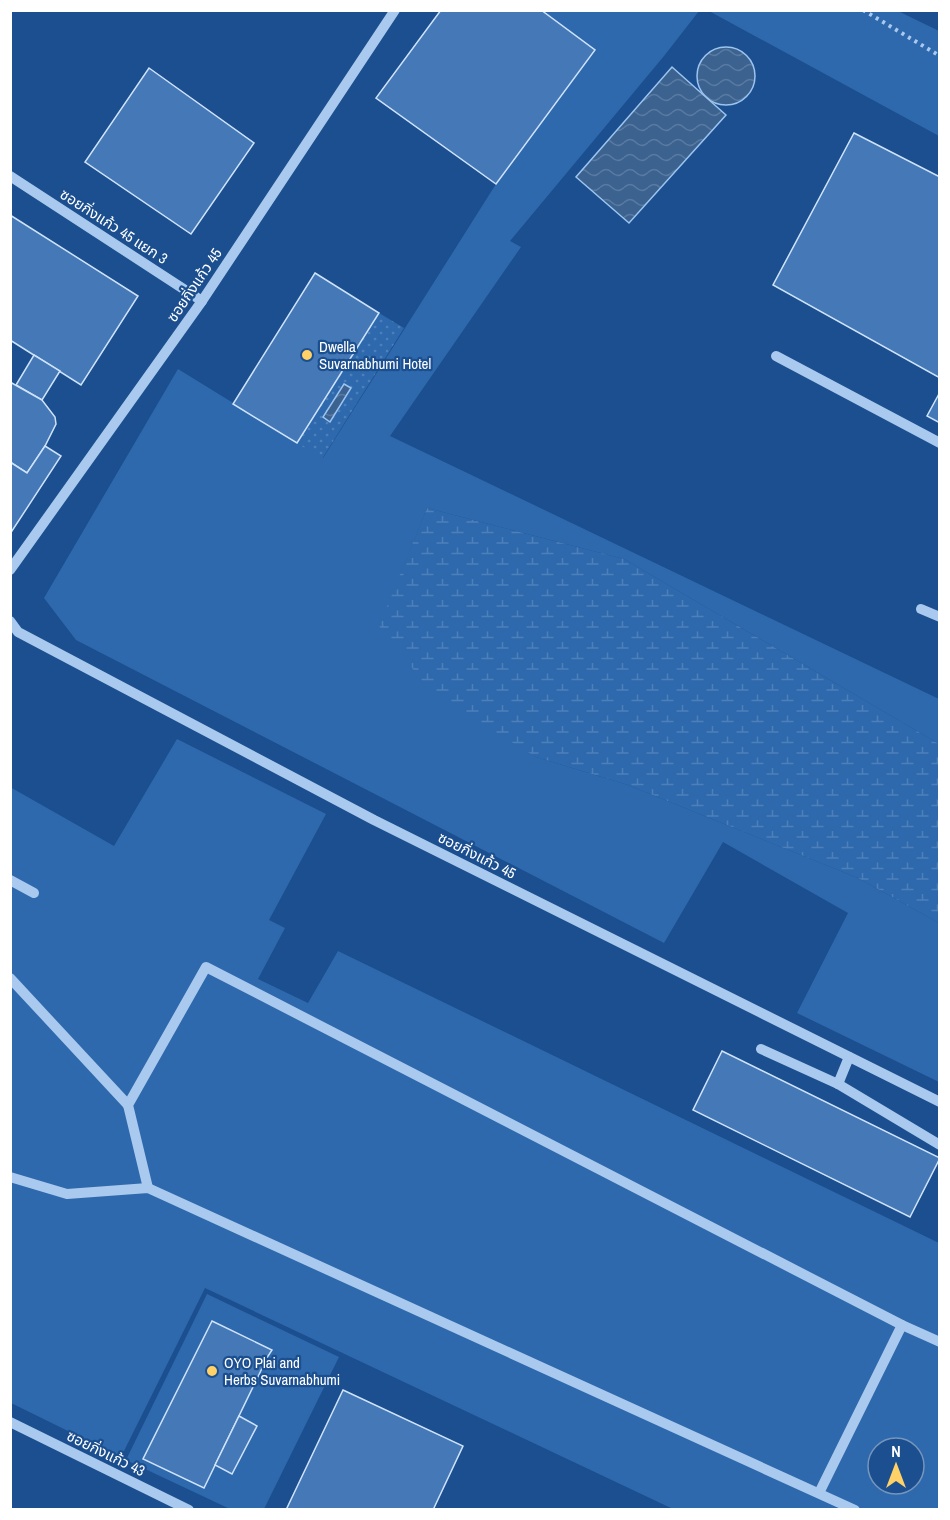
<svg xmlns="http://www.w3.org/2000/svg" width="950" height="1520" viewBox="0 0 950 1520" font-family="'Archivo Narrow','Noto Sans Thai',sans-serif">
<defs>
<pattern id="wetland-marsh" width="20" height="14" patternUnits="userSpaceOnUse" patternTransform="scale(1.5)"><rect width="20" height="14" fill="#2e69ad"/><path d="M1 5h8M5 5V1M11 12h8M15 12V8" fill="none" stroke="#4d80b9"/></pattern>
<pattern id="park-dots" width="8" height="8" patternUnits="userSpaceOnUse" patternTransform="scale(1.5)"><rect width="8" height="8" fill="#2e69ad"/><path d="M2 2h.1M6 6h.1" fill="none" stroke="#4d80b9" stroke-width="1.8" stroke-linecap="round"/></pattern>
<pattern id="water-waves" width="16" height="10" patternUnits="userSpaceOnUse" patternTransform="scale(1.5)"><rect width="16" height="10" fill="#3c6290"/><path d="M0 5q4-4 8 0t8 0" fill="none" stroke="#597aa1"/></pattern>
</defs>
<rect width="100%" height="100%" fill="#1b4f8f"/>
<g fill="#2e69ad" fill-rule="evenodd">
<path d="M541,11h158l-35,45 -154,185 11,6 -131,189 549,263v45l-315,-185 -197,-51 -47,118 156,131 92,28 230,93 81,45v159l-142,-69 51,-100 -125,-71 -59,101 -588,-303 -32,-42 134,-229 145,89 173,-274 99,-134z"/>
<path d="M709,11h189l41,20v105z"/>
<path d="M177,739l149,75 -57,106 16,8 -27,51 50,24 30,-52 601,292v266h-266l-468,-221 -84,169 -110,-54 -1,-616 104,59zM878,1448h36v36h-36z"/>
<path d="M207,1294l132,63 -75,152h-34l-104,-49z"/>
</g>
<path fill="url(#wetland-marsh)" d="M427,508l197,51 315,185v179l-81,-45 -230,-93 -92,-28 -105,-65 -52,-66z"/>
<path fill="url(#park-dots)" d="M379,313l25,15 -82,131 -25,-16z"/>
<g fill="url(#water-waves)" stroke="#9cc4f0" stroke-width="1.5">
<circle cx="726" cy="76" r="29"/>
<path d="M672,67l54,48 -97,108 -53,-46z"/>
<path d="M344,384l7,4 -21,34 -7,-5z"/>
</g>
<g fill="#4478b7" stroke="#cfe3fa" stroke-width="1.5">
<path d="M441,10h100l54,40 -99,134 -120,-86z"/>
<path d="M149,68l105,75 -63,91 -106,-72z"/>
<path d="M854,133l86,44v201l-167,-93z"/>
<path d="M10,215l128,81 -57,89 -71,-45z"/>
<path d="M315,273l64,40 -82,130 -64,-39z"/>
<path d="M34,355l26,16 -18,29 -26,-15z"/>
<path d="M10,382l32,18 13,17 1,7 -11,22 -18,27 -17,-11z"/>
<path d="M940,392v31l-13,-7z"/>
<path d="M45,446l16,10 -51,78v-72l17,11z"/>
<path d="M722,1051l218,107 -30,59 -217,-107z"/>
<path d="M212,1321l60,29 -4,6 -64,132 -61,-29z"/>
<path d="M343,1390l120,56 -30,64h-147z"/>
<path d="M239,1416l18,10 -25,48 -17,-9z"/>
</g>
<g fill="none" stroke-linecap="round" stroke-linejoin="round">
<path stroke="#a9c9ee" stroke-width="4" stroke-dasharray="3 4.5" stroke-linecap="butt" d="M863,10l77,46"/>
<g stroke="#a9c9ee" stroke-width="10">
<path d="M10,176l192,125"/>
<path d="M776,356l164,87"/>
<path d="M10,570l192,-269 193,-291"/>
<path d="M921,609l19,8"/>
<path d="M10,621l8,11 356,188 566,282"/>
<path d="M10,880l24,13"/>
<path d="M10,978l118,127"/>
<path d="M761,1049l77,35 102,61"/>
<path d="M838,1084l11,-27"/>
<path d="M10,1177l57,17 81,-6 707,322"/>
<path d="M148,1188l-20,-83 78,-138 696,358 38,17"/>
<path d="M10,1422l179,88"/>
<path d="M819,1493l83,-168"/>
</g>
</g>
<g fill="#ffd166" stroke="#1b4f8f" stroke-width="2">
<circle cx="307" cy="355" r="6"/>
<circle cx="212" cy="1371" r="6"/>
</g>
<g text-anchor="middle" dominant-baseline="central" stroke-width="4.5" stroke-linejoin="round" paint-order="stroke">
<g font-size="15" fill="#fff" stroke="#1b4f8f">
<text transform="translate(114 226) rotate(33)">ซอยกิ่งแก้ว 45 แยก 3</text>
<text transform="translate(194 285) rotate(-56)">ซอยกิ่งแก้ว 45</text>
<text transform="translate(477 855) rotate(27)">ซอยกิ่งแก้ว 45</text>
<text transform="translate(106 1453) rotate(26)">ซอยกิ่งแก้ว 43</text>
</g>
<g font-size="15" fill="#fff" stroke="#1b4f8f" text-anchor="start">
<text x="319" y="346">Dwella<tspan x="319" dy="17">Suvarnabhumi Hotel</tspan></text>
<text x="224" y="1362">OYO Plai and<tspan x="224" dy="17">Herbs Suvarnabhumi</tspan></text>
</g>
</g>
<rect width="950" height="1520" fill="none" stroke="#ffffff" stroke-width="24"/>
<g transform="translate(896 1466)"><circle r="28" fill="#1b4f8f" stroke="#7695bc" stroke-width="1.5"/>
<path d="M0-4.5L10 22L0 15L-10 22Z" fill="#ffd166"/>
<text y="-9" font-size="16" font-weight="bold" text-anchor="middle" fill="#ffffff">N</text>
</g>
</svg>
